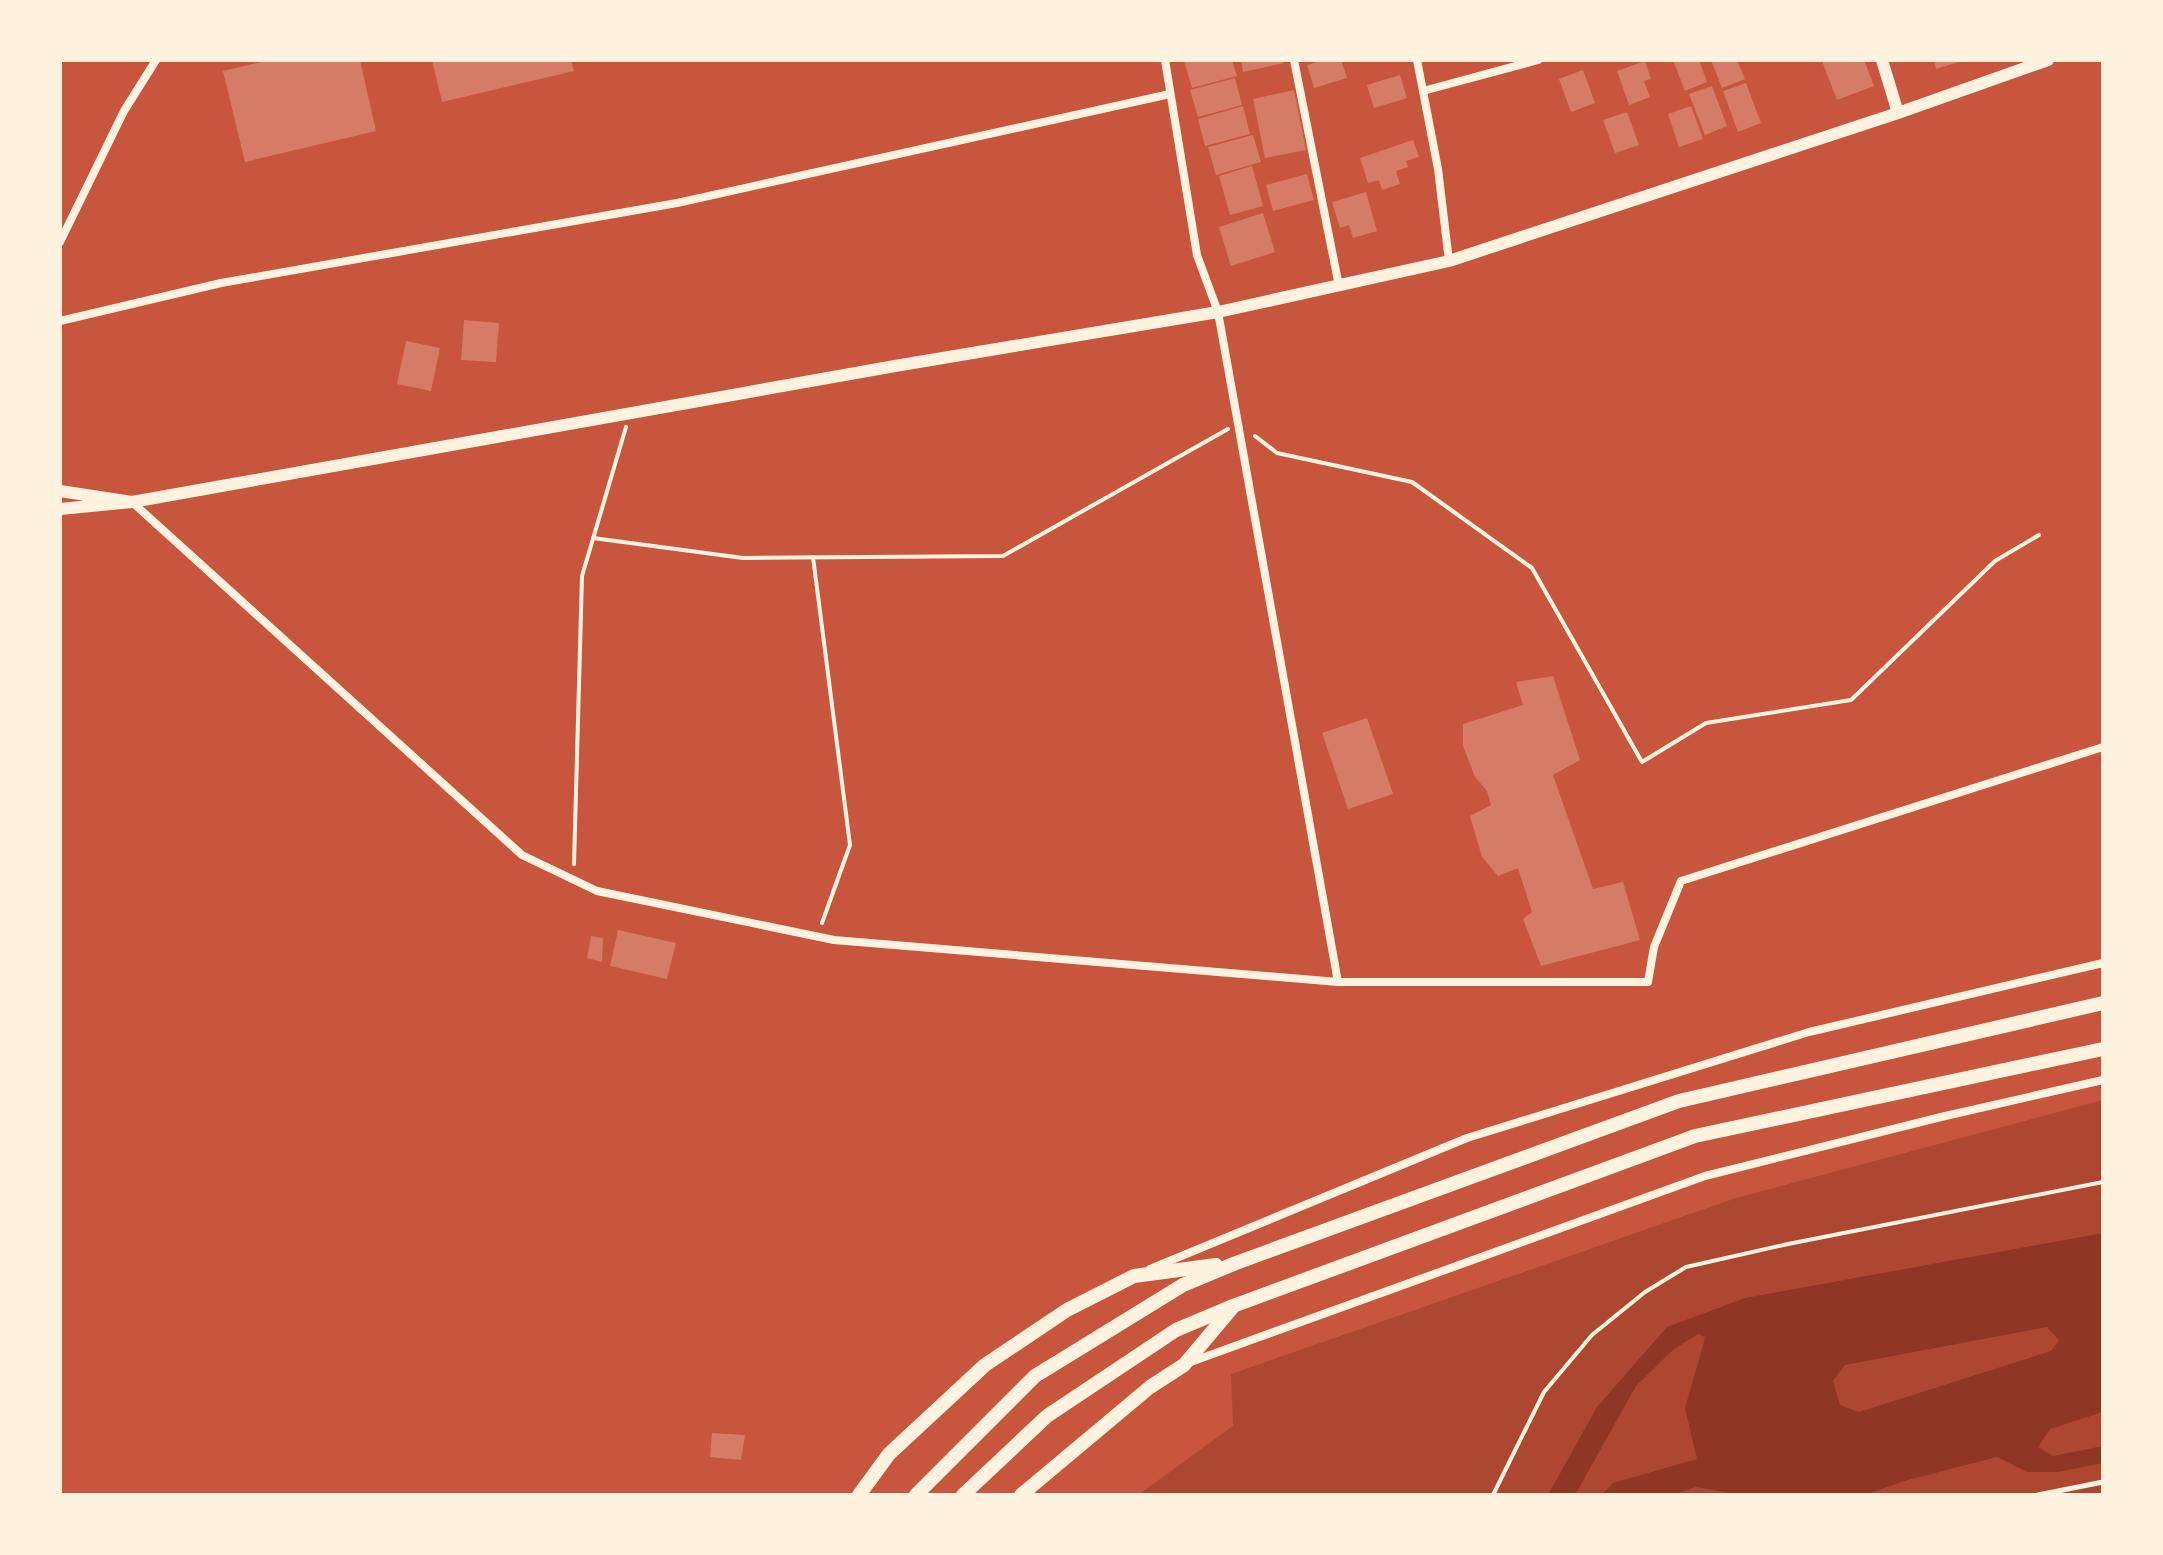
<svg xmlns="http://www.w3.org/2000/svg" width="2163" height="1555" viewBox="0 0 2163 1555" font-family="'Titillium Web',sans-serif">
<rect width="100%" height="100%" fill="#c8553d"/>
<path fill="#ae4732" d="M2103,1100v395h-965l95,-69 -2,-52 505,-176z"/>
<path fill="#8f3625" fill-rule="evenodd" d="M2103,1233v179l-53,17 -12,18 15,9 50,-10v17l-45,9h-31l-30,-15 -93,24 -39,14h-124l-45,-8 -23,8h-72l12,-12 84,-24 -12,-51 19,-66 1,-5 -7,-3 -24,15 -38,37 -61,109h-27l49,-88 70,-80 78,-29zM2047,1327l12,13 -8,11 -192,61 -19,-7 -7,-24 12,-16z"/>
<g fill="#d67c66">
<path d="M270,60h90l16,71 -131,31 -22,-91z"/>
<path d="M432,60h139l3,11 -132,31z"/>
<path d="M1232,60l5,16 -45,12 -8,-27z"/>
<path d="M1241,60h42l1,3 -41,9z"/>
<path d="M1324,60h17l6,18 -33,10 -7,-23z"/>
<path d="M1673,60h26l8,22 -22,9z"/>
<path d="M1711,60h26l8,19 -23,9z"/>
<path d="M1826,60h38l10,26 -37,14 -15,-39z"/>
<path d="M1934,60h28v1l-26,8z"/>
<path d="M1645,61l6,18 -7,2 6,16 -21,8 -12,-34z"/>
<path d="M1583,70l12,33 -24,9 -12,-33z"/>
<path d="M1400,75l7,23 -33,10 -7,-23z"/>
<path d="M1235,78l7,27 -44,12 -8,-27z"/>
<path d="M1746,83l15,40 -23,9 -15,-41z"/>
<path d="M1712,86l15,40 -22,9 -16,-41z"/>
<path d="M1294,90l12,60 -41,8 -12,-59z"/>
<path d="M1243,106l7,28 -45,12 -7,-27z"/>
<path d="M1691,106l12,33 -24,8 -11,-33z"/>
<path d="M1627,112l12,33 -24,8 -12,-33z"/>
<path d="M1253,135l8,27 -45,13 -8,-28z"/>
<path d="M1413,140l6,17 -13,4 2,6 -12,4 4,13 -18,6 -3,-10 -11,3 -8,-25z"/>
<path d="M1252,166l11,40 -33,9 -11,-39z"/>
<path d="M1307,174l7,26 -41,11 -7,-26z"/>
<path d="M1366,192l11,39 -24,7 -4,-13 -9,3 -8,-26z"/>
<path d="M1263,213l12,39 -44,14 -12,-39z"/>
<path d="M464,320l35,3 -3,39 -35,-2z"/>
<path d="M406,341l34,7 -9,43 -34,-7z"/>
<path d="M1553,676l27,84 -27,15 40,114 30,-7 17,58 -99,26 -18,-47 9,-7 -14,-44 -20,8 -16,-19 -12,-41 21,-11 -4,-14 -12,-14 -12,-31v-22l60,-19 -7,-23z"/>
<path d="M1367,718l26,76 -45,15 -26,-76z"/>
<path d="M618,930l58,13 -9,36 -57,-13z"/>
<path d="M591,936l12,2 -1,24 -15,-4z"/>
<path d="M712,1433l33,2 -4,25 -31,-3z"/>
</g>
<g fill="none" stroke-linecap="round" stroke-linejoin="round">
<g stroke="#fff3e0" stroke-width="4">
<path d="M1255,436l22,17 135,29 120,86 110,194 64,-39 145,-23 144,-139 44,-26"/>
<path d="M593,538l150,20 260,-2 225,-127"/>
<path d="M813,557l37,288 -28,78"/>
<path d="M574,864l8,-288 44,-149"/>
<path d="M1493,1495l51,-103 48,-57 53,-43 41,-25 102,-23 315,-62"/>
</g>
<path stroke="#fff3e0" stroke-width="5" d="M2038,1495l65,-13"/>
<g stroke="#fff3e0" stroke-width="8">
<path d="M1165,60l32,195 21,57 120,670"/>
<path d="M1294,60l45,226"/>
<path d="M1417,60l21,109 11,92"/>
<path d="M1423,91l115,-31"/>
<path d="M60,242l64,-131 32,-51"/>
<path d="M60,321l161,-38 456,-80 493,-109"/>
<path d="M132,502l390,353 75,36 237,49 504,42h310l6,-35 27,-66 422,-134"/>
<path d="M1150,1269l317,-131 342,-106 294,-69"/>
<path d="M1188,1363l517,-187 236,-59 162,-37"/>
</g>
<g stroke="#fff3e0" stroke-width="12">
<path d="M1882,60l16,53"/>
<path d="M60,491l72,11 -72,7"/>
<path d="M132,502l763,-136 323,-54 231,-51 449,-148 150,-53"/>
</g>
<g stroke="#fff3e0" stroke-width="14">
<path d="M859,1495l30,-41 96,-89 82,-55 67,-34 82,-11"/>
<path d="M916,1495l119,-119 148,-91 53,-22 443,-162 424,-98"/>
<path d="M963,1495l84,-79 129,-86 57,-24 462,-170 408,-87"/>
<path d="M1021,1495l129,-108 34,-22 48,-57"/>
</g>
</g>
<rect width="2163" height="1555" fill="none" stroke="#fff3e0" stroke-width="124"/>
</svg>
